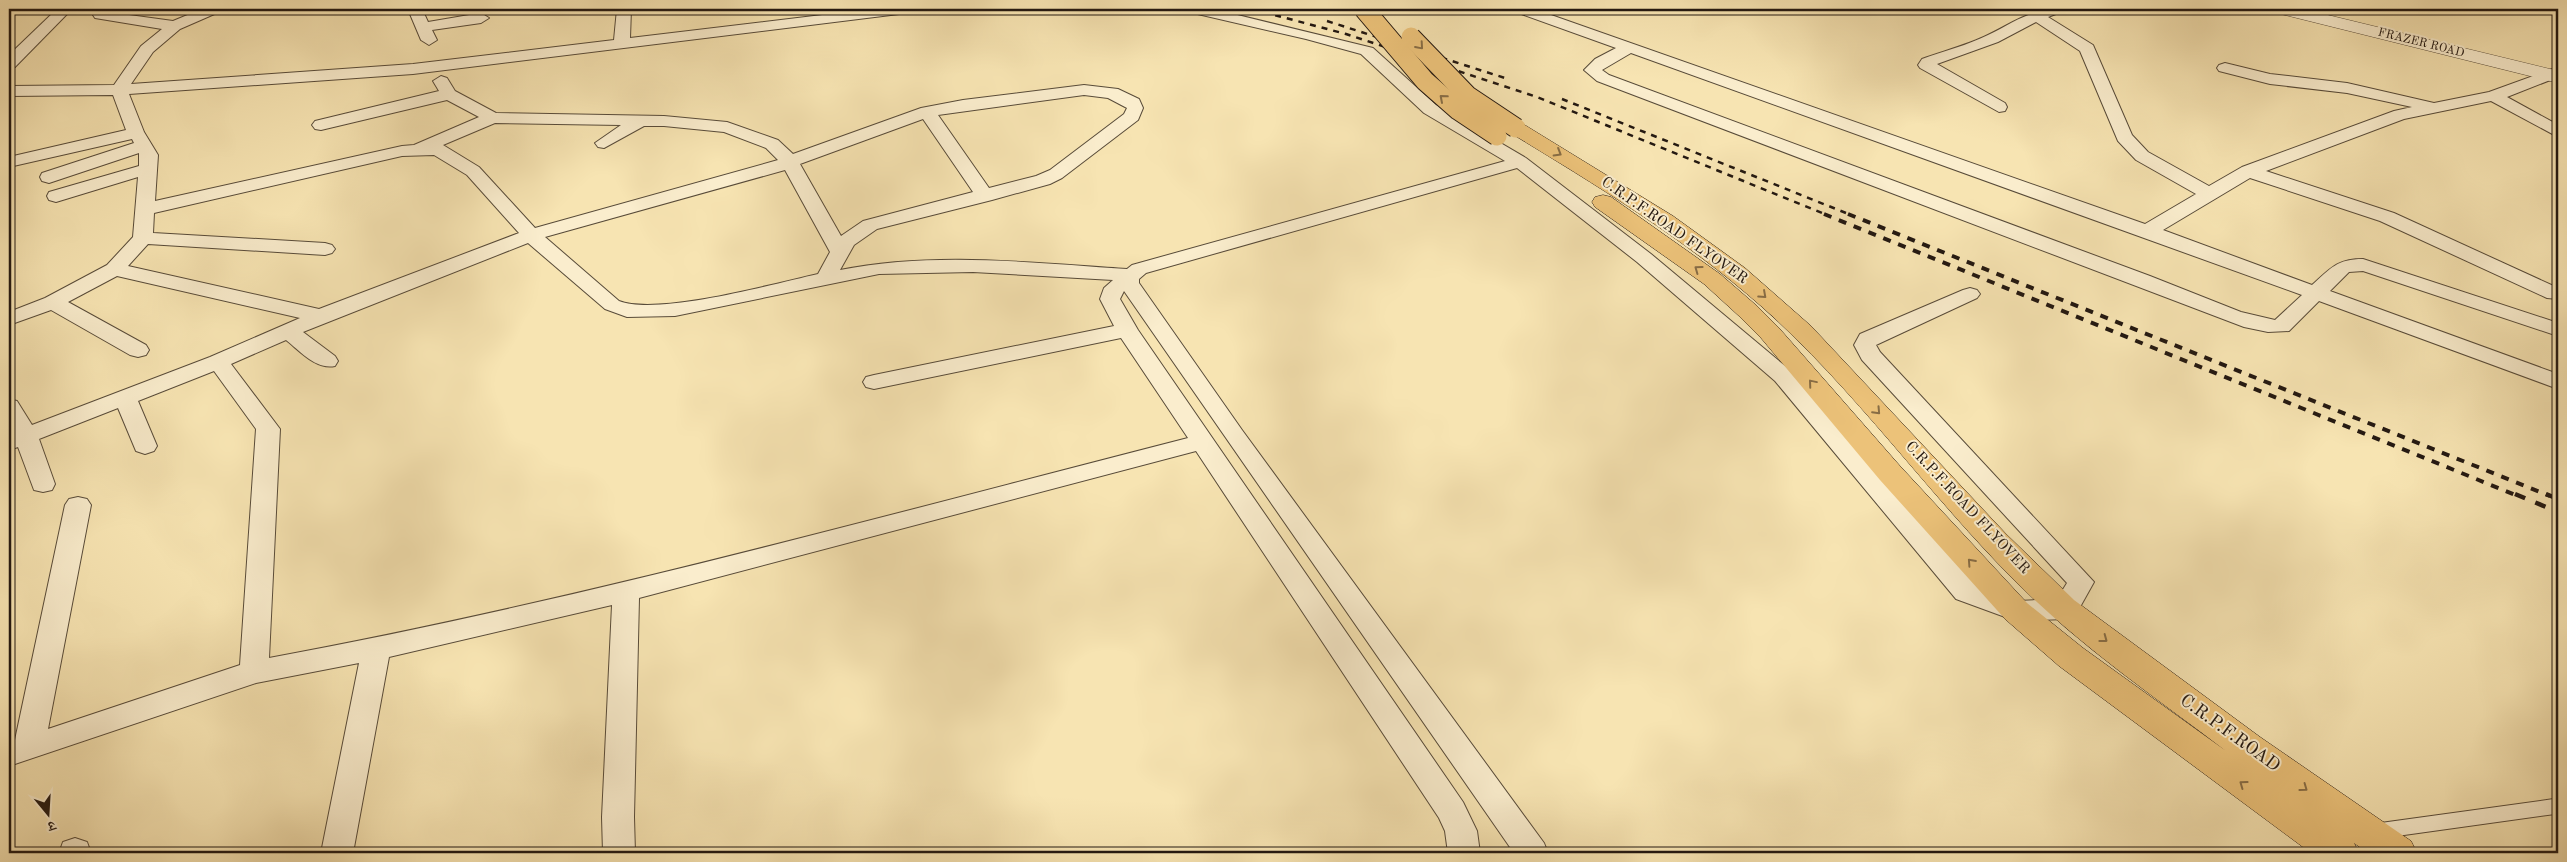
<svg xmlns="http://www.w3.org/2000/svg" width="2567" height="862" viewBox="0 0 2567 862" font-family="'Old Standard TT','Noto Serif Devanagari',serif">
<rect width="100%" height="100%" fill="#f7e4b2"/>
<filter id="stains"><feTurbulence type="fractalNoise" baseFrequency=".004" numOctaves="4"/><feColorMatrix values="0 0 0 0 .2 0 0 0 0 .09 0 0 0 0 .02 0 0 0 .5 -.17"/></filter>
<radialGradient id="worn" r=".72"><stop offset=".6" stop-color="#630" stop-opacity="0"/><stop offset="1" stop-color="#630" stop-opacity=".3"/></radialGradient>
<g fill="none" stroke-linecap="round" stroke-linejoin="round">
<g stroke="#584b39" stroke-width="17">
<path id="service" d="M2378,831l180,-25"/>
</g>
<g stroke="#584b39" stroke-width="2">
<g id="minor">
<path d="M57,9h15l-57,58 -6,2v-14z"/>
<path d="M202,9h19l-2,3 -39,17 -27,23 -22,32 282,-20 201,-24 3,-31h14l-1,29 242,-29h42l-7,4 -494,61 -284,20 15,38 14,23 -3,46 247,-55 12,-1 65,-28 -32,-17 -126,30 -6,-1 -3,-4 3,-4 124,-30 -6,-10 8,-5 6,2 8,13 41,22 168,3 63,6 51,18 15,14 128,-46 42,-8 121,-15 34,4 21,10 4,9 -5,12 -76,58 -12,6 -58,16 -115,29 -23,16 -14,25c95,-19 191,-7 287,-1l5,-4 373,-104 -81,-48 -63,-59 -55,-15 -117,-27 -2,-3h26l160,39 63,57 90,53 125,96 140,117 185,214 42,16 39,-2 10,-16 -205,-223 -8,-15 6,-11 103,-44 7,-2 7,2 3,4 -3,4 -101,47 4,7 214,230 -19,34 -10,3 -49,2 -60,-22 -181,-218 -138,-119 -120,-94 -371,105 -7,6v4l103,147 302,413 4,10h-34l-390,-562 -4,8 18,31 325,472 14,29 3,22h-32l-3,-22 -6,-13 -243,-367 -557,147 -5,219 1,36h-32l-1,-36 10,-212 -223,52 -36,196h-32l38,-190 -103,20 -247,83v-24l6,-2 50,-235 4,-6 9,-2 9,2 4,6 -43,224 192,-64 16,-236 -42,-58 -76,30 19,45 -3,5 -9,3 -9,-3 -18,-43 -79,31 16,45 -3,6 -9,2 -9,-2 -16,-43 -9,3v-17l3,-1 -3,-6v-27l8,2 15,24 178,-68 90,-39 -183,-42 -49,26 78,43 3,5 -3,5 -8,2 -8,-2 -79,-45 -42,15v-13l36,-14 62,-33 26,-28 5,-60 -82,25 -7,-2 -2,-4 2,-4 90,-26v-13l-90,30 -7,-2 -2,-4 2,-4 92,-30 -2,-4 -123,28v-10l117,-27 -13,-35 -104,1v-10l105,-1 27,-39 21,-17 -67,-11 -2,-3 2,-3 5,-1 73,10zM1084,95l24,3 19,10 -3,6 -74,56 -14,6 -47,12 -51,-73zM923,119l50,73 -110,29 -22,15 -41,-72zM495,123l126,2 -26,18 3,4 6,1 40,-22h20l60,6 42,16 12,12 -243,68 -56,-61 -36,-22zM434,155l33,20 52,58 -200,76 -191,-43 20,-22 177,11 7,-2 3,-4 -3,-4 -7,-2 -172,-10 1,-20 248,-57zM785,170l45,82 -12,22c-45,10 -160,42 -199,27l-74,-64zM528,243l77,66 22,8 48,-1 204,-42 94,-2 140,8 -9,8 -4,11 14,27 -240,49 -8,2 -3,5 3,5 8,2 247,-51 67,100c-305,78 -609,163 -919,220l11,-229 -49,-65 55,-24c14,11 30,30 49,26l3,-5 -3,-5 -32,-24z"/>
<path d="M405,9h17l6,13 53,-9 8,5 -8,5 -49,7 5,10 -8,5 -8,-5 -11,-26z"/>
<path d="M1514,9h20l611,215 51,-30 -60,-34 -18,-19 -38,-90 -44,-29 -38,20 -61,22 68,39 2,4 -2,4 -6,1 -79,-44 -2,-3 4,-6c22,-8 46,-14 66,-24 29,-14 41,-26 75,-26l-2,3 -13,5 45,28 39,90 16,17 61,34 33,-19 152,-56 18,-4 -65,-14 -77,-9 -51,-13 -2,-3 2,-3 6,-2 45,11 77,9 87,20 55,-11 69,-25v10l-51,20 51,28v12l-67,-36 -87,18 -138,52 128,42 164,75v11l-11,-1 -167,-77 -130,-43 -87,52 149,55c19,-17 25,-26 51,-26l195,64v13l-195,-65 -14,1 -19,19 228,83v15l-239,-88 -30,30 -21,1 -24,-5 -647,-246 -13,-11 11,-11 21,-11 -100,-36zM1631,53l671,242 -27,25 -34,-8 -91,-36 -541,-201 -7,-5z"/>
<path d="M75,838l12,4 4,11h-32l4,-11z"/>
</g>
</g>
<g stroke="#584b39" stroke-width="1">
<path id="tertiary" d="M2274,9h29l255,62v12l-281,-70z"/>
</g>
<g stroke="#231811" stroke-width="1">
<path id="primary" d="M1516,122l7,2 150,92 72,52 66,58 195,208 68,66 186,137 151,104 6,12h-49l-14,-10 5,10h-48l-252,-187 -54,-47 -125,-139 -119,-142 -22,-22 -35,-32 -109,-77 -3,-5 3,-5 8,-2 8,2 109,77 37,32 22,22 121,138 127,137 56,45 143,103c-71,-54 -146,-105 -209,-168 -89,-89 -162,-194 -256,-277 -77,-68 -165,-121 -252,-174l-3,-4 3,-4z"/>
</g>
<use href="#service" stroke="#faedcd" stroke-width="15"/>
<use href="#minor" fill="#faedcd" fill-rule="evenodd"/>
<use href="#tertiary" fill="#faedcd" fill-rule="evenodd"/>
<use href="#primary" fill="#ecc279" fill-rule="evenodd"/>
<g stroke="#231811" stroke-width="2.5" stroke-dasharray="6 6" stroke-linecap="butt">
<path d="M1252,9l94,25 191,63 290,118"/>
<path d="M1327,21l181,58"/>
<path d="M1562,99l289,116"/>
</g>
<g stroke="#231811" stroke-width="4" stroke-dasharray="8 8" stroke-linecap="butt">
<path d="M1824,214l694,282"/>
<path d="M1848,214l702,282"/>
</g>
<g stroke="#231811" stroke-width="4.5" stroke-dasharray="11 11" stroke-linecap="butt">
<path d="M2515,494l43,18"/>
<path d="M2546,494l12,5"/>
</g>
<g stroke="#231811" stroke-width="21" stroke-linecap="butt">
<g id="primary-bridge">
<path d="M1364,9l61,72 33,29 39,26"/>
<path d="M1411,37l57,59 48,32"/>
</g>
</g>
<use href="#primary-bridge" stroke="#ecc279" stroke-width="19"/>
</g>
<defs><path id="oneway-chevron" d="M-2-3.5L2.5 0L-2 3.5" fill="none" stroke-width="1.6" stroke-linecap="round" stroke-linejoin="round" transform="scale(1.25)"/></defs>
<g stroke="#886d45">
<use href="#oneway-chevron" transform="translate(1420 46) rotate(49)"/>
<use href="#oneway-chevron" transform="translate(1443 98) rotate(-139)"/>
<use href="#oneway-chevron" transform="translate(1558 153) rotate(31)"/>
<use href="#oneway-chevron" transform="translate(1698 269) rotate(-144)"/>
<use href="#oneway-chevron" transform="translate(1763 295) rotate(42)"/>
<use href="#oneway-chevron" transform="translate(1812 383) rotate(-130)"/>
<use href="#oneway-chevron" transform="translate(1877 411) rotate(47)"/>
<use href="#oneway-chevron" transform="translate(1971 562) rotate(-132)"/>
<use href="#oneway-chevron" transform="translate(2104 639) rotate(37)"/>
<use href="#oneway-chevron" transform="translate(2243 784) rotate(-144)"/>
<use href="#oneway-chevron" transform="translate(2304 788) rotate(36)"/>
</g>
<g text-anchor="middle" dominant-baseline="central" stroke-width="4" stroke-linejoin="round" paint-order="stroke">
<g font-size="12" fill="#231811" stroke="#faedcd">
<text transform="translate(2421 43) rotate(14)">FRAZER ROAD</text>
</g>
<g font-size="15" fill="#231811" stroke="#faedcd">
<text transform="translate(1674 231) rotate(35)">C.R.P.F.ROAD FLYOVER</text>
<text transform="translate(1967 508) rotate(47)">C.R.P.F.ROAD FLYOVER</text>
</g>
<g font-size="18" fill="#231811" stroke="#faedcd">
<text transform="translate(2230 733) rotate(36)">C.R.P.F.ROAD</text>
</g>
</g>
<rect width="2567" height="862" fill="none" stroke="#f7e4b2" stroke-width="30"/>
<rect x="10" y="10" width="2547" height="842" fill="none" stroke="#231811" stroke-width="2.5"/>
<rect x="15" y="15" width="2537" height="832" fill="none" stroke="#231811"/>
<g transform="translate(48 814) rotate(162)" stroke="#faedcd" stroke-width="4" paint-order="stroke">
<path d="M0-4L9 19L0 12L-9 19Z" fill="#231811"/>
<text y="-8" font-size="14" font-weight="bold" text-anchor="middle" fill="#231811">उ</text>
</g>
<rect width="100%" height="100%" filter="url(#stains)"/>
<rect width="100%" height="100%" fill="url(#worn)"/>
</svg>
